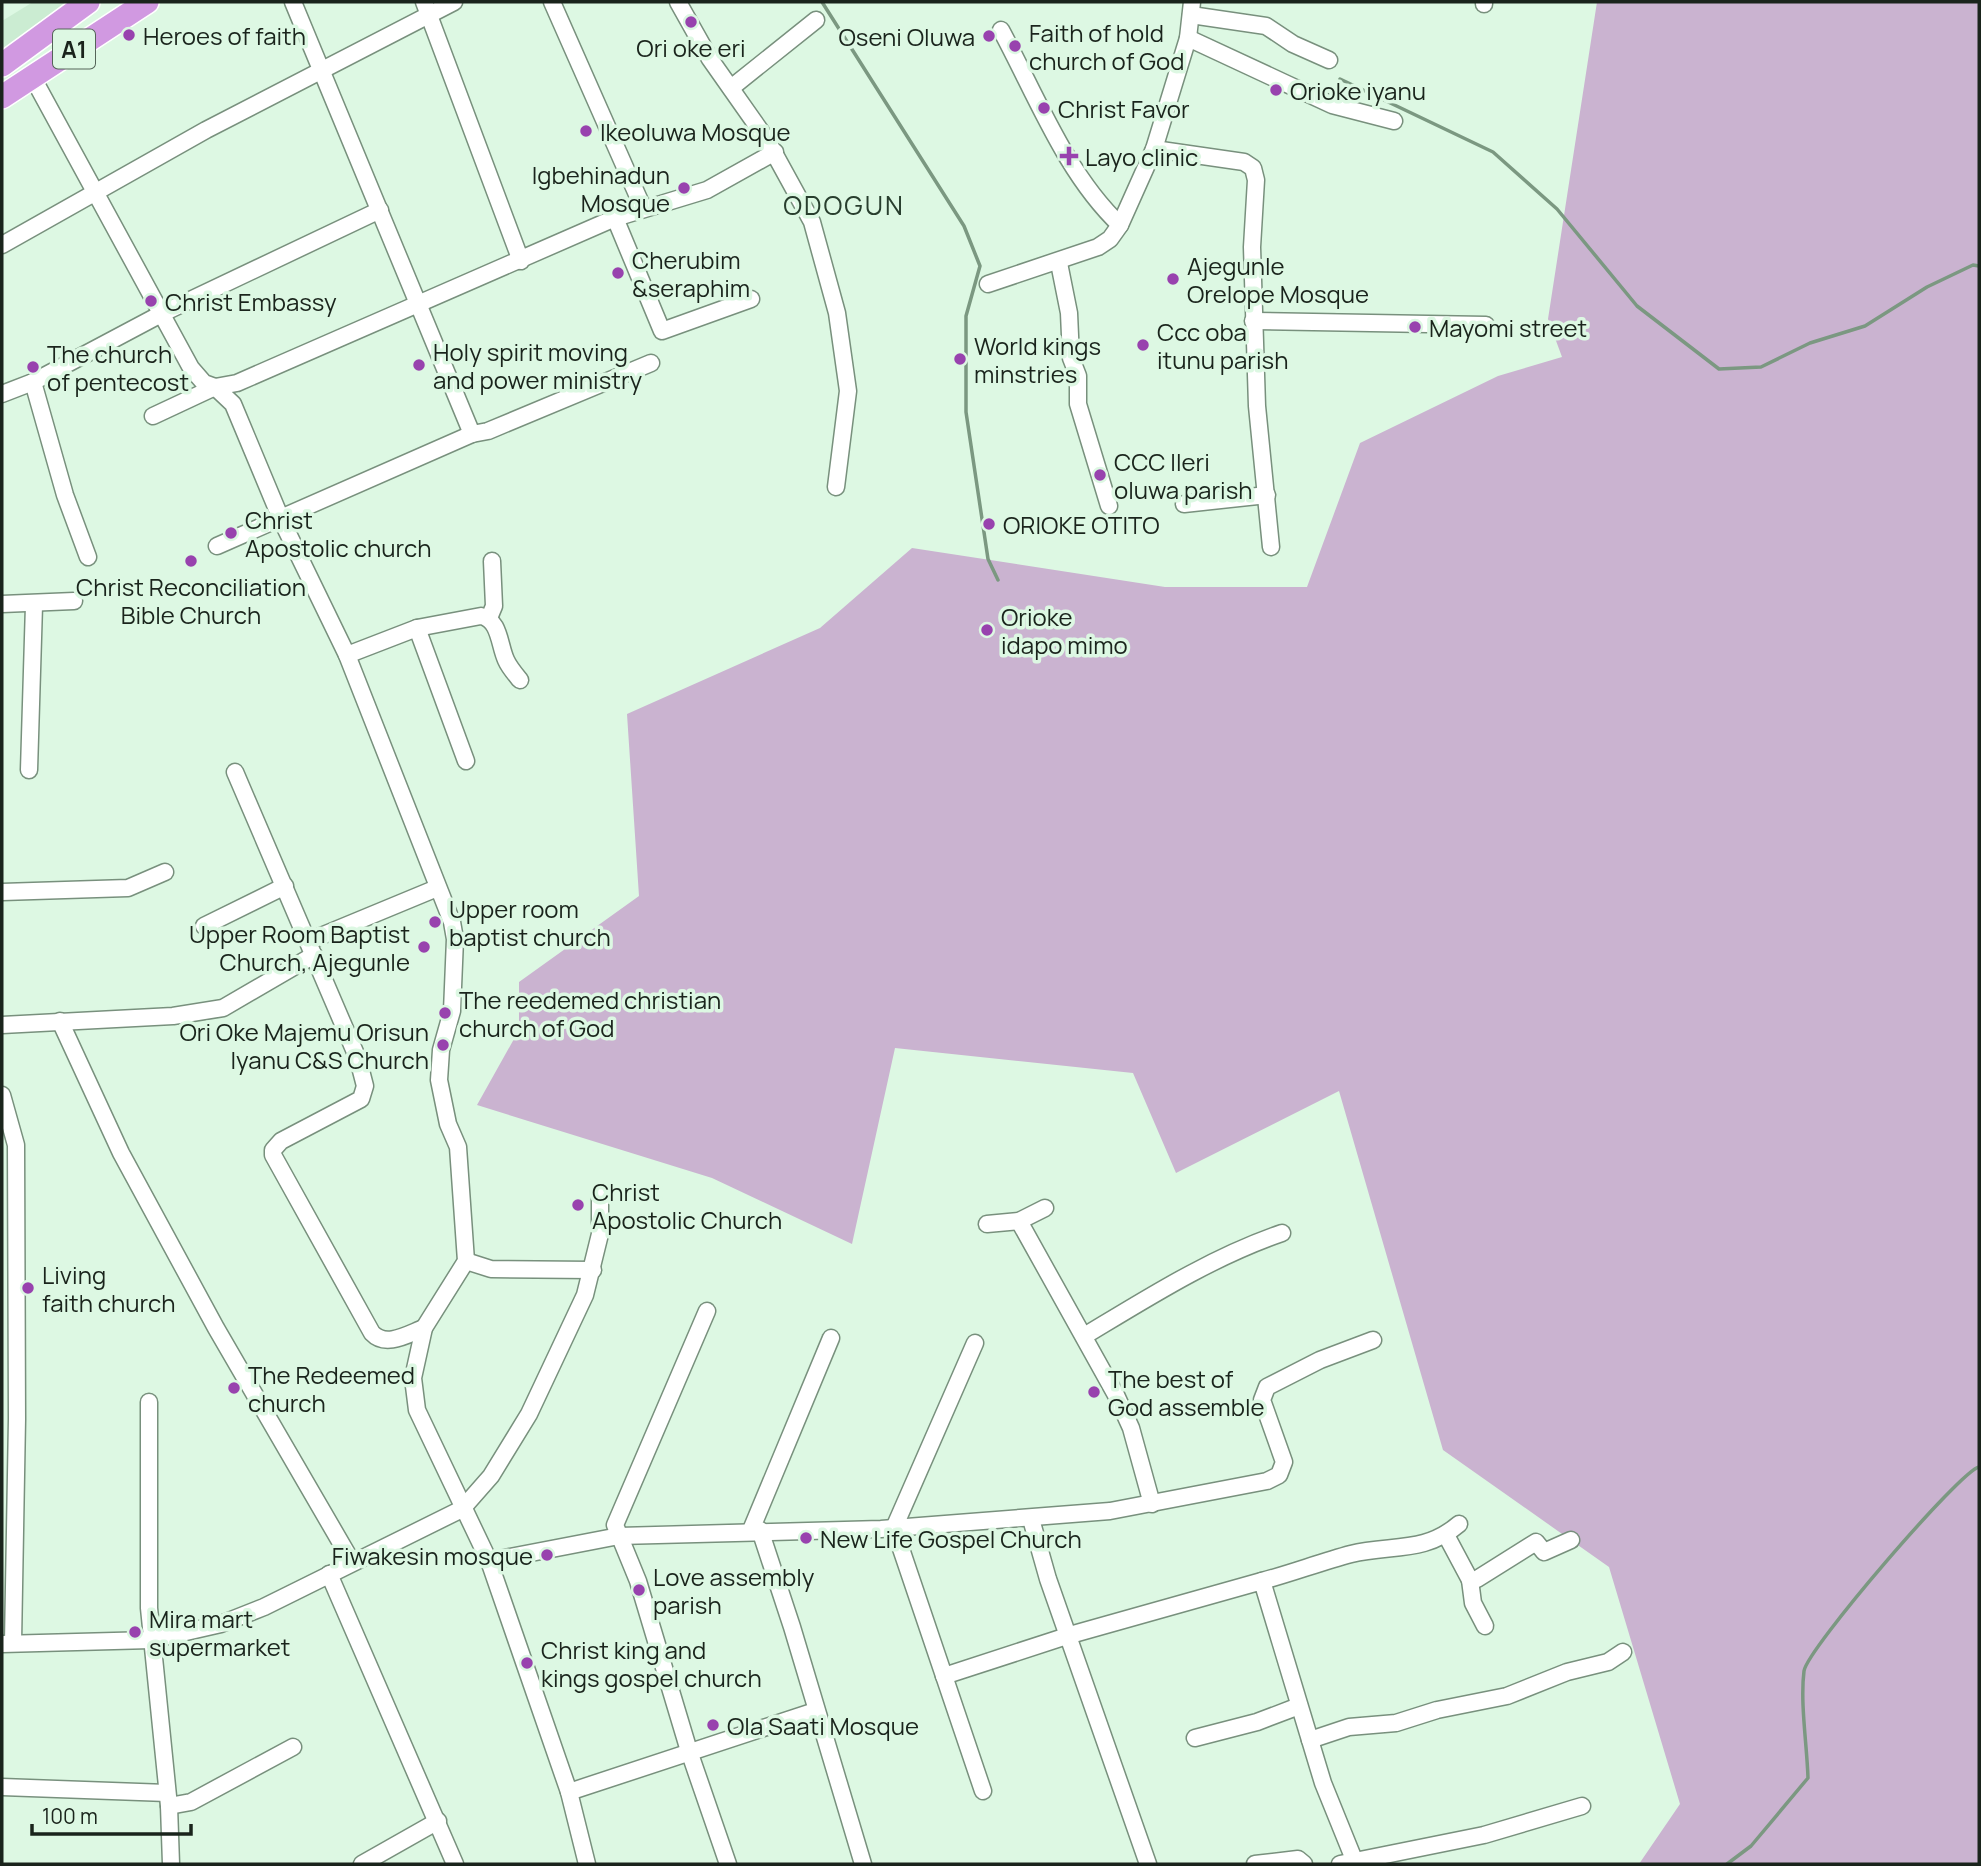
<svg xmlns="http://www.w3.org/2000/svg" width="1981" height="1866" viewBox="0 0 1981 1866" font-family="Manrope,sans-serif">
<rect width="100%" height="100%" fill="#ddf8e3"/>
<path fill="#cbecd2" d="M33,2h33l-64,48v-29z"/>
<path fill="#cab3d0" d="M1597,2h382v1862h-340l41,-60 -71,-237 -166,-117 -104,-359 -163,82 -43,-100 -238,-25 -43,196 -140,-66 -235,-73 42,-75v-48l120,-86 -12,-182 193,-86 92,-80 253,39h142l53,-144 138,-67 64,-19 -14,-38z"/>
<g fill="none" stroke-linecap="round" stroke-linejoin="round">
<g stroke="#7b9881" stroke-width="3.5">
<path d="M822,2l142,224 16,40 -14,50v96l22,147 10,21"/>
<path d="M1340,79l153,73 64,57 80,97 82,63 42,-2 49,-24 55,-17 62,-39 46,-22 6,1"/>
<path d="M1727,1864l24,-18 57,-68c-1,-33 -8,-75 -4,-107 3,-22 157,-201 175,-204"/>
</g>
<g stroke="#78907d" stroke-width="19">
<g id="minor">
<path d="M293,2l179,432"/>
<path d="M424,2l97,259"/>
<path d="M552,2l91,206"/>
<path d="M678,2l32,57 57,81 45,82 25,91 11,78 -12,96"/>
<path d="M1484,2v2"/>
<path d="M1191,15l75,11 27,18 36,16"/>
<path d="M1001,30c35,65 65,144 119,195"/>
<path d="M1188,38l144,67 62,16"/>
<path d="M33,78l158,290 13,15 11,4 18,17 48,115 66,136 105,267 3,17 -3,72 -11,39 -2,30 9,44 10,23 8,114 -42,67 -11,50 4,32 72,151 80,231 18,72"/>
<path d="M731,88l85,-68"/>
<path d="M1154,149l90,13 9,6 3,12 -4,67 5,159 14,141"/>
<path d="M615,218l47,113 89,-32"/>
<path d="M2,245l204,-115 248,-128"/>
<path d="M1059,263l10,50 2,45 7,18v28l31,102"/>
<path d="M988,284l110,-37 12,-8 10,-14 34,-76 34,-111 4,-36"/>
<path d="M1253,321l233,4"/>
<path d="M33,382l32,113 23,62"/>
<path d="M2,394l31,-12 130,-69 217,-103"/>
<path d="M153,416l62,-29 22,-4 378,-165 92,-28 68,-38"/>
<path d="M1184,504l83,-9"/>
<path d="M217,546l255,-112 16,-3 163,-68"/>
<path d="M2,604l72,-3"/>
<path d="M489,618l5,-12 -2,-45"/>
<path d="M417,628l49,133"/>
<path d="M347,655l70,-27 64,-12c19,4 18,29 25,44 3,7 9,14 14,20"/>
<path d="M29,770l5,-165"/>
<path d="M235,772l123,287 7,27 -4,13 -80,42 -8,9v5l99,178c14,15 36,1 52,-5"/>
<path d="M2,892l126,-4 37,-16"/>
<path d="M204,926l81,-40"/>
<path d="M309,941l128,-53"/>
<path d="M60,1021l61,132 95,175 136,234"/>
<path d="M2,1025l171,-9 50,-8 91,-53"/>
<path d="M2,1095l14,50 1,274 -4,224"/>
<path d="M1019,1221l97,174 15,33 21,76"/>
<path d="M987,1224l32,-3 26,-13"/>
<path d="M466,1261l25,8 102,1"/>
<path d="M707,1311l-92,214 23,56 51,170 39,113"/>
<path d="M1086,1335c63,-38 126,-78 196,-102"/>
<path d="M975,1343l-81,185 89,263"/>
<path d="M149,1402v206l20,198 2,58"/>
<path d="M1031,1519l17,60 100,285"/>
<path d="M751,1530l80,-192"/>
<path d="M760,1530l32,97 71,237"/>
<path d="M1446,1535l24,45 7,-1 59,-37 8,10 27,-12"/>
<path d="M489,1561l130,-25 262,-7 229,-18 157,-30 12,-6 5,-13 -22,-62 5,-13 53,-27 53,-20"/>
<path d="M329,1574l126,290"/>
<path d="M1470,1580l3,23 12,23"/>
<path d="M1262,1581c30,-8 59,-19 89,-27 40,-10 73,0 108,-30"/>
<path d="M2,1644l149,-4 70,-16 43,-17 198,-98 29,-33 38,-62 56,-119 15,-61v-40"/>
<path d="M944,1676l126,-41 192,-54 48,159 39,-13 47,-4 41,-13 70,-14 60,-24 41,-10 15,-10"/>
<path d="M1195,1738l62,-16 42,-16"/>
<path d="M1310,1740l13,43 32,79"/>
<path d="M2,1787l165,6"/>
<path d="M569,1792l246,-81"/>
<path d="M169,1806l22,-4 102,-55"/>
<path d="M362,1864l76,-43"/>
<path d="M1255,1864l43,-5 6,5"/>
<path d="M1340,1864l144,-29 98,-29"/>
</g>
</g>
<g stroke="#fff" stroke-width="26">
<g id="highway">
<path d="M2,65l86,-63"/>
<path d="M2,97l145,-95"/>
</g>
</g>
<use href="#minor" stroke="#fff" stroke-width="16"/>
<use href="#highway" stroke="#d199e1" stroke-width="23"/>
</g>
<g fill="#9842ae" stroke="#ddf8e3" stroke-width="2.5">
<circle cx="691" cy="22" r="7"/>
<circle cx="129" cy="35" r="7"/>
<circle cx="989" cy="36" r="7"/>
<circle cx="1015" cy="46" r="7"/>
<circle cx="1276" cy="90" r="7"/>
<circle cx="1044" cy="108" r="7"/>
<circle cx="586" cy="131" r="7"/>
<path d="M1065.5 145.5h7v7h7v7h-7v7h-7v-7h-7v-7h7z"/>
<circle cx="684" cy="188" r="7"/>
<circle cx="618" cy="273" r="7"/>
<circle cx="1173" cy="279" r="7"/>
<circle cx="151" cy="301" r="7"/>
<circle cx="1415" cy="327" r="7"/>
<circle cx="1143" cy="345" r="7"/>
<circle cx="960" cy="359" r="7"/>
<circle cx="419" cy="365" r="7"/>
<circle cx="33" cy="367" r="7"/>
<circle cx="1100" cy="475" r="7"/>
<circle cx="989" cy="524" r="7"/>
<circle cx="231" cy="533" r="7"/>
<circle cx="191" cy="561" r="7"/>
<circle cx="987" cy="630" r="7"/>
<circle cx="435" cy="922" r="7"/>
<circle cx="424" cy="947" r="7"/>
<circle cx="445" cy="1013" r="7"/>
<circle cx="443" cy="1045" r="7"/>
<circle cx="578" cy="1205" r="7"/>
<circle cx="28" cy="1288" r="7"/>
<circle cx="234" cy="1388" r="7"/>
<circle cx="1094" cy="1392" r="7"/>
<circle cx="806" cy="1538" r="7"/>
<circle cx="547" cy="1555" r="7"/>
<circle cx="639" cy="1590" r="7"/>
<circle cx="135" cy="1632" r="7"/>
<circle cx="527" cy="1663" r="7"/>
<circle cx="713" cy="1725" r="7"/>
</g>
<g text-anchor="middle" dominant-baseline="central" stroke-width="7" stroke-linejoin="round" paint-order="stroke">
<rect fill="#ddf8e3" stroke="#546458" stroke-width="2" x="53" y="29.5" width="42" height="39" rx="5"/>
<g font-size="23" font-weight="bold" fill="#1a241c">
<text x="74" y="49">A1</text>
</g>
<g font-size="24" fill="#1a241c" stroke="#ddf8e3" text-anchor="start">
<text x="1029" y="32">Faith of hold<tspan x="1029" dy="28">church of God</tspan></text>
<text x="143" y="35">Heroes of faith</text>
<text x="975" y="36" text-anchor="end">Oseni Oluwa</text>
<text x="691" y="47" text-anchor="middle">Ori oke eri</text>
<text x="1290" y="90">Orioke iyanu</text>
<text x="1058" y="108">Christ Favor</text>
<text x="600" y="131">Ikeoluwa Mosque</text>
<text x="1085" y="156">Layo clinic</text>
<text x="670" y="174" text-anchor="end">Igbehinadun<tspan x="670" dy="28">Mosque</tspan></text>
<text x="632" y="259">Cherubim<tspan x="632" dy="28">&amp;seraphim</tspan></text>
<text x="1187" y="265">Ajegunle<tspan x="1187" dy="28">Orelope Mosque</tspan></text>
<text x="165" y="301">Christ Embassy</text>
<text x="1429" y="327">Mayomi street</text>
<text x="1157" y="331">Ccc oba<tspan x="1157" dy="28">itunu parish</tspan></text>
<text x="974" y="345">World kings<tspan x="974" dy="28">minstries</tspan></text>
<text x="433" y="351">Holy spirit moving<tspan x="433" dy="28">and power ministry</tspan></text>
<text x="47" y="353">The church<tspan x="47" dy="28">of pentecost</tspan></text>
<text x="1114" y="461">CCC Ileri<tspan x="1114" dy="28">oluwa parish</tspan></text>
<text x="245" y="519">Christ<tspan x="245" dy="28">Apostolic church</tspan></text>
<text x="1003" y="524">ORIOKE OTITO</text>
<text x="191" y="586" text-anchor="middle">Christ Reconciliation<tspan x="191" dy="28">Bible Church</tspan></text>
<text x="1001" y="616">Orioke<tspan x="1001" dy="28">idapo mimo</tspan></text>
<text x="449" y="908">Upper room<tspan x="449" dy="28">baptist church</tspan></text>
<text x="410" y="933" text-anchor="end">Upper Room Baptist<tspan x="410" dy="28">Church, Ajegunle</tspan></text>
<text x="459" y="999">The reedemed christian<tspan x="459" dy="28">church of God</tspan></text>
<text x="429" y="1031" text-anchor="end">Ori Oke Majemu Orisun<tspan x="429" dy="28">Iyanu C&amp;S Church</tspan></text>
<text x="592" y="1191">Christ<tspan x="592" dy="28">Apostolic Church</tspan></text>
<text x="42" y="1274">Living<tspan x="42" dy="28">faith church</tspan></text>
<text x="248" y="1374">The Redeemed<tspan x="248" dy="28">church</tspan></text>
<text x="1108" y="1378">The best of<tspan x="1108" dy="28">God assemble</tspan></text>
<text x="820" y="1538">New Life Gospel Church</text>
<text x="533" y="1555" text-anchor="end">Fiwakesin mosque</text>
<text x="653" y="1576">Love assembly<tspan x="653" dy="28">parish</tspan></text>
<text x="149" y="1618">Mira mart<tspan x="149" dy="28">supermarket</tspan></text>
<text x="541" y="1649">Christ king and<tspan x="541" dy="28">kings gospel church</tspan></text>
<text x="727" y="1725">Ola Saati Mosque</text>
</g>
<g font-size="26" letter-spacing="2" fill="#283e2e" stroke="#ddf8e3">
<text x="844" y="205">ODOGUN</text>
</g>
</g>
<rect width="1981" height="1866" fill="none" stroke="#1a241c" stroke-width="7"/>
<path d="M32 1824v10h159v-10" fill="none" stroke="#1a241c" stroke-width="3.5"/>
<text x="42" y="1824" font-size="21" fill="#1a241c" stroke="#ddf8e3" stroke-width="5" paint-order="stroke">100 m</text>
</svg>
